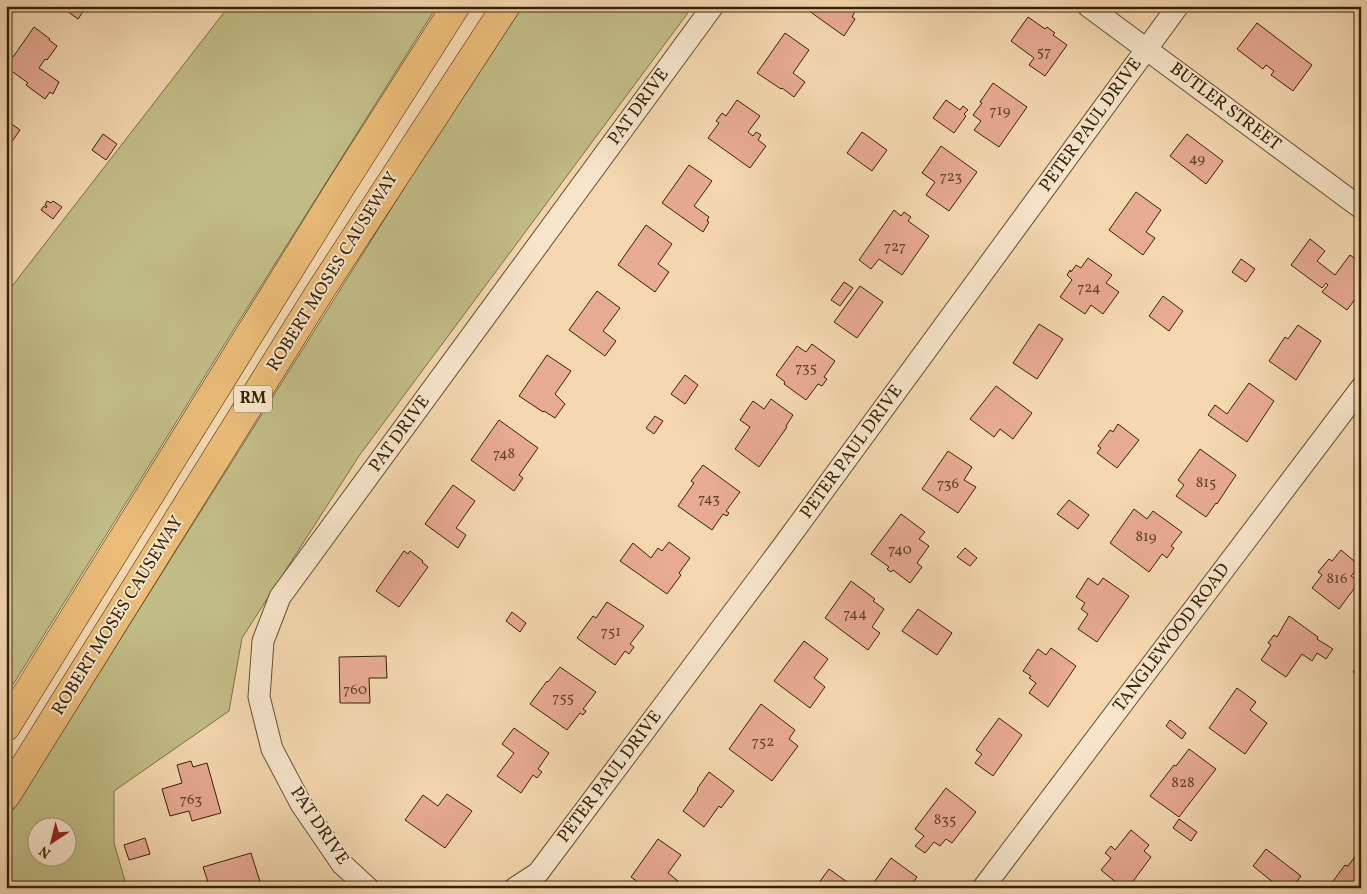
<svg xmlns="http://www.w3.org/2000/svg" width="1367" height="894" viewBox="0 0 1367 894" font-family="Vollkorn,serif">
<rect width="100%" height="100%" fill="#f5d8b0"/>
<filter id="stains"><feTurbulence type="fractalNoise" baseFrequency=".004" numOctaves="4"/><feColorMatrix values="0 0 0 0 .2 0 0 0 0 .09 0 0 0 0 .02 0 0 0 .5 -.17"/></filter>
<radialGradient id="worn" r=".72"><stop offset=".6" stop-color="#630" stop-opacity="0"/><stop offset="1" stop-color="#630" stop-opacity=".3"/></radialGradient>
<g fill="#c2bd87" stroke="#7c7046" fill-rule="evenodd">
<path d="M229,6h208l-208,331 -223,359v-402z"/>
<path d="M523,6h170l-334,450 -117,182 -13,73 -115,80v52l13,45h-121v-67l451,-717zM38,826h30v30h-30z"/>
</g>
<g fill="#e7aa92" stroke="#352205">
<path d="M60,6h27l-9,13z"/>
<path d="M806,6h44l6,4 -4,7 3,2 -11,17 -39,-28z"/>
<path d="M1028,17l17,12 2,-2 8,6 -2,2 14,10 -22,31 -16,-11 5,-7 -23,-17z"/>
<path d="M1257,23l55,42 -19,26 -22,-16 3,-4 -8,-6 -3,4 -26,-20z"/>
<path d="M34,27l16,12 -1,1 8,6 -10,14 -2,-1 -6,9 20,14 -6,12 -3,-2 -5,7 -19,-14 2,-2 -22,-16v-11l2,-3 5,4z"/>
<path d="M785,33l24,17 -16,23 12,9 -11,15 -12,-9 -1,1 -24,-16z"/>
<path d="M993,83l34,24 -28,40 -25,-17 7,-9 -8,-6 9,-12 -2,-1z"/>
<path d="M737,100l23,16 -12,16 5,4 3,-4 5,3 -3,5 8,6 -16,22 -42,-30 11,-15 -3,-2 6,-8 4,3z"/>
<path d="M946,100l14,10 3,-4 5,4 -4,4 2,2 -12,17 -21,-15z"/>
<path d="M6,120l14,10 -14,20z"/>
<path d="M862,132l25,18 -15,21 -25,-18z"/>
<path d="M103,134l14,10 -11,16 -14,-10z"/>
<path d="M1187,134l36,27 -17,23 -36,-28z"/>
<path d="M941,146l36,26 -28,39 -23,-16 9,-13 -13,-9z"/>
<path d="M689,165l23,16 -18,25 15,11 -2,4 2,1 -6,10 -41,-29z"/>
<path d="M1136,192l25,18 -15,22 9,6 -12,17 -34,-25z"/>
<path d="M47,201l4,2 2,-2 9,6 -9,12 -12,-9 3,-4 2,2 1,-2 -2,-1z"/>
<path d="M894,210l7,6 3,-4 7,5 -3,4 21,15 -27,39 -23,-16 -8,10 -12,-9z"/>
<path d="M646,225l26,19 -14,20 11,8 -14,20 -37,-27z"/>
<path d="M1310,239l15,12 -8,10 18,14 15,-20 11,8v28l-14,19 -25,-18 6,-7 -2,-2 -4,5 -31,-23z"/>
<path d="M1088,258l24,17 -6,8 13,9 -16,22 -12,-9 -6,9 -25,-17 12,-17 -5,-5 3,-5 1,2 5,-7 5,3z"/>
<path d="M1241,259l14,10 -9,13 -14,-10z"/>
<path d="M844,282l9,6 -13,18 -9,-6z"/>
<path d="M860,286l23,16 -26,36 -23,-16z"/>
<path d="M597,291l23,17 -17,23 13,10 -11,15 -36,-26z"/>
<path d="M1163,296l20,15 -14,20 -20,-15z"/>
<path d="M1039,324l24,15 -26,40 -24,-16z"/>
<path d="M1298,325l23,16 -25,39 -27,-19 16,-24 3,2z"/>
<path d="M812,344l23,17 -11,16 3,2 -5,7 -4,-2 -12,16 -22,-16 1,-2 -9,-7 21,-29 9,6z"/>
<path d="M547,355l24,16 -16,23 10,10 -10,14 -11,-7 -1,1 -24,-16z"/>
<path d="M685,375l13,10 -13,19 -14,-10z"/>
<path d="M1249,383l25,18 -27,41 -39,-27 7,-10 12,9z"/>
<path d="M996,386l36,27 -19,26 -13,-10 -6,8 -24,-18z"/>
<path d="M771,399l22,16 -7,11 1,1 -28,40 -24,-18 15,-22 -10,-7 13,-19 11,8z"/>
<path d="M655,416l8,5 -9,13 -8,-6z"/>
<path d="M499,420l39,28 -19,27 4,3 -9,13 -43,-31z"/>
<path d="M1118,424l21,16 -22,28 -20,-15 4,-5 -3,-2 12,-16 3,2z"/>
<path d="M1200,449l36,26 -19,29 -1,-1 -10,14 -30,-21 8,-11 -6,-5z"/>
<path d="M948,451l24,16 -8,13 12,7 -18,26 -36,-24z"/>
<path d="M703,465l37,27 -14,19 3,2 -2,3 -4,-2 -11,16 -34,-24 16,-23 -3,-2z"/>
<path d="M453,485l22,16 -19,27 10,7 -8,13 -33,-24z"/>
<path d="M1069,500l20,15 -11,14 -21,-15z"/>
<path d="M1134,509l13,10 6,-8 29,21 -11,14 3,2 -7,10 -5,-4 -13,18 -39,-29z"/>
<path d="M901,514l24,18 -6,7 10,7 -12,17 5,4 -12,16 -17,-13 -2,2 -4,-3 2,-2 -18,-13z"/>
<path d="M669,542l21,16 -11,15 2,2 -14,19 -47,-33 13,-18 18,15 7,-10 4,3z"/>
<path d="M965,548l12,10 -7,8 -13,-9z"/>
<path d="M1341,550l19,16 -9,10 8,6 -20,27 -27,-21 10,-13 -4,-3 11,-13 3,2z"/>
<path d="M404,551l4,3 2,-3 13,10 -1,1 6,5 -29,40 -23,-16z"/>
<path d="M1088,578l10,7 5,-7 26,18 -32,46 -19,-13 10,-15 -7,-5 4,-6 -9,-6z"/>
<path d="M851,581l24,18 -2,2 11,8 -12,18 8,6 -12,17 -43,-32z"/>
<path d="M607,602l37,24 -14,18 4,3 -5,7 -4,-3 -10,14 -38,-27 16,-22 3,2z"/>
<path d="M918,609l34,24 -15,22 -35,-24z"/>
<path d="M512,612l14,11 -6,9 -14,-11z"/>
<path d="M1289,616l29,21 -1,2 16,10 -7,10 -9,-6 -5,8 -10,-7 -16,23 -25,-17 10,-15 -3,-2 6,-8 3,2z"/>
<path d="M804,641l24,18 -14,19 11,9 -15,21 -36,-27z"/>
<path d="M1051,648l25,18 -28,41 -19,-14 7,-10 -7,-5 2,-2 -8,-5 15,-22 8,6z"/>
<path d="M386,656l1,22h-18l1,25h-30l-1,-46z"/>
<path d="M1361,662v17l-8,-7z"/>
<path d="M560,667l36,25 -13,17 3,2 -3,4 -3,-2 -13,17 -37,-26 17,-23 1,1z"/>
<path d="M1237,688l19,14 -6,8 17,13 -22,31 -36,-26z"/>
<path d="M761,704l34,26 -6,9 9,7 -26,35 -43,-32z"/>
<path d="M999,718l23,17 -29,41 -18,-13 7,-9 -6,-4z"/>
<path d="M1170,720l16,13 -4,6 -16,-13z"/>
<path d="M514,728l35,25 -11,16 4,3 -5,6 -4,-3 -12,18 -24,-17 17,-23 -12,-9z"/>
<path d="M1189,749l27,20 -37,48 -29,-21 24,-31 2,1z"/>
<path d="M191,761l2,6 14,-4 14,50 -29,8 -3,-10 -19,5 -8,-27 20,-6 -5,-18z"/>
<path d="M709,772l25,19 -13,17 -2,-2 -15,21 -21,-16 15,-21 -1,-1z"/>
<path d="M946,788l30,24 -24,31 -6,-4 -6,7 -6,-4 -9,11 -10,-7 9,-10 -9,-7z"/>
<path d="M447,794l25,17 -27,37 -40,-28 18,-25 15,11z"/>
<path d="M1179,819l18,13 -6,9 -18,-13z"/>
<path d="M1131,830l18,15 -5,6 7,6 -23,31h-5l-22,-18 10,-12 -6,-5 6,-7 4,4z"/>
<path d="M145,838l5,16 -21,6 -5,-15z"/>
<path d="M658,839l23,16 -13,18 10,8 -5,7h-27l-15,-11z"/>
<path d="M1266,849l35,27 -9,12h-12l-27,-22z"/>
<path d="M1359,851l2,37h-33l17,-23 3,1z"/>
<path d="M251,853l11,35h-52l-7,-21z"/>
<path d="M891,858l26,19 -8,11h-39z"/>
<path d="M829,869l21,15 -3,4h-32z"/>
</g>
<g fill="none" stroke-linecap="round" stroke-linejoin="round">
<g stroke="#655030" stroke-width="23">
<g id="street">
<path d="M1088,6l273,202"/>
<path d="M368,888l-26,-24 -41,-60 -29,-55 -13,-52 4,-56 17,-44 433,-591"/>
<path d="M515,888l23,-15 245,-327 395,-540"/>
<path d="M983,888l378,-500"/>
</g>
</g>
<g stroke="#352205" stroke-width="29">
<g id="highway">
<path d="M6,727l336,-542 114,-179"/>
<path d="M6,796l313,-503 187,-287"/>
</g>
</g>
<use href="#street" stroke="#f8e6cc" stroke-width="21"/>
<use href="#highway" stroke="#eabc78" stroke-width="28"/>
</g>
<g text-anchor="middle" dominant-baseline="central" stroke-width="4" stroke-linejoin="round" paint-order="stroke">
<g font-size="15" fill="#624428">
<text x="1044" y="52">57</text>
<text x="1000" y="111">719</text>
<text x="1197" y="159">49</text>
<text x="951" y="177">723</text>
<text x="895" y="247">727</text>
<text x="1089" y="288">724</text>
<text x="806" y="368">735</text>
<text x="504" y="454">748</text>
<text x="1206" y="483">815</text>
<text x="948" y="484">736</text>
<text x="709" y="499">743</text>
<text x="1146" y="537">819</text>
<text x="900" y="550">740</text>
<text x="1337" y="579">816</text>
<text x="855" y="614">744</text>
<text x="611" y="632">751</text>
<text x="355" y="690">760</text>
<text x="563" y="698">755</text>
<text x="763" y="742">752</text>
<text x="1183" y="783">828</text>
<text x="191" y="800">763</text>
<text x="945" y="820">835</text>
</g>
<rect fill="#f8e6cc" stroke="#705d41" stroke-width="1" x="234" y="385.5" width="38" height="27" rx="4"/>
<g font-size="16" font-weight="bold" fill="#352205">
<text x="253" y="399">RM</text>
</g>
<g font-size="18" fill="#352205" stroke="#f8e6cc">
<text transform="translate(639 107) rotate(-54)">PAT DRIVE</text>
<text transform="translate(1225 107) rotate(37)">BUTLER STREET</text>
<text transform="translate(1091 125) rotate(-54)">PETER PAUL DRIVE</text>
<text transform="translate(333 272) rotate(-58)">ROBERT MOSES CAUSEWAY</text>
<text transform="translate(400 434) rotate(-54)">PAT DRIVE</text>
<text transform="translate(852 452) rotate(-54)">PETER PAUL DRIVE</text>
<text transform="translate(118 616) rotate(-58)">ROBERT MOSES CAUSEWAY</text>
<text transform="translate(1172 638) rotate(-53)">TANGLEWOOD ROAD</text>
<text transform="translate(610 777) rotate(-53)">PETER PAUL DRIVE</text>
<text transform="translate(319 826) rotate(56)">PAT DRIVE</text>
</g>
</g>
<rect width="1367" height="894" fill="none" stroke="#f5d8b0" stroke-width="25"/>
<rect x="8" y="8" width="1352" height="879" fill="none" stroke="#352205" stroke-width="2.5"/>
<rect x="12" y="12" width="1342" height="869" fill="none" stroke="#352205"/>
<g transform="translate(52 842) rotate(215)"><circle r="24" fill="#f8e6cc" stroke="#aa987c"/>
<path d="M0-4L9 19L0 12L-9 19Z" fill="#8f2418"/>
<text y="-8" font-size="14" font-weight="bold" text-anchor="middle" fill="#352205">N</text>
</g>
<rect width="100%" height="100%" filter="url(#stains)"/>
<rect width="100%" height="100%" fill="url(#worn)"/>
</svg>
